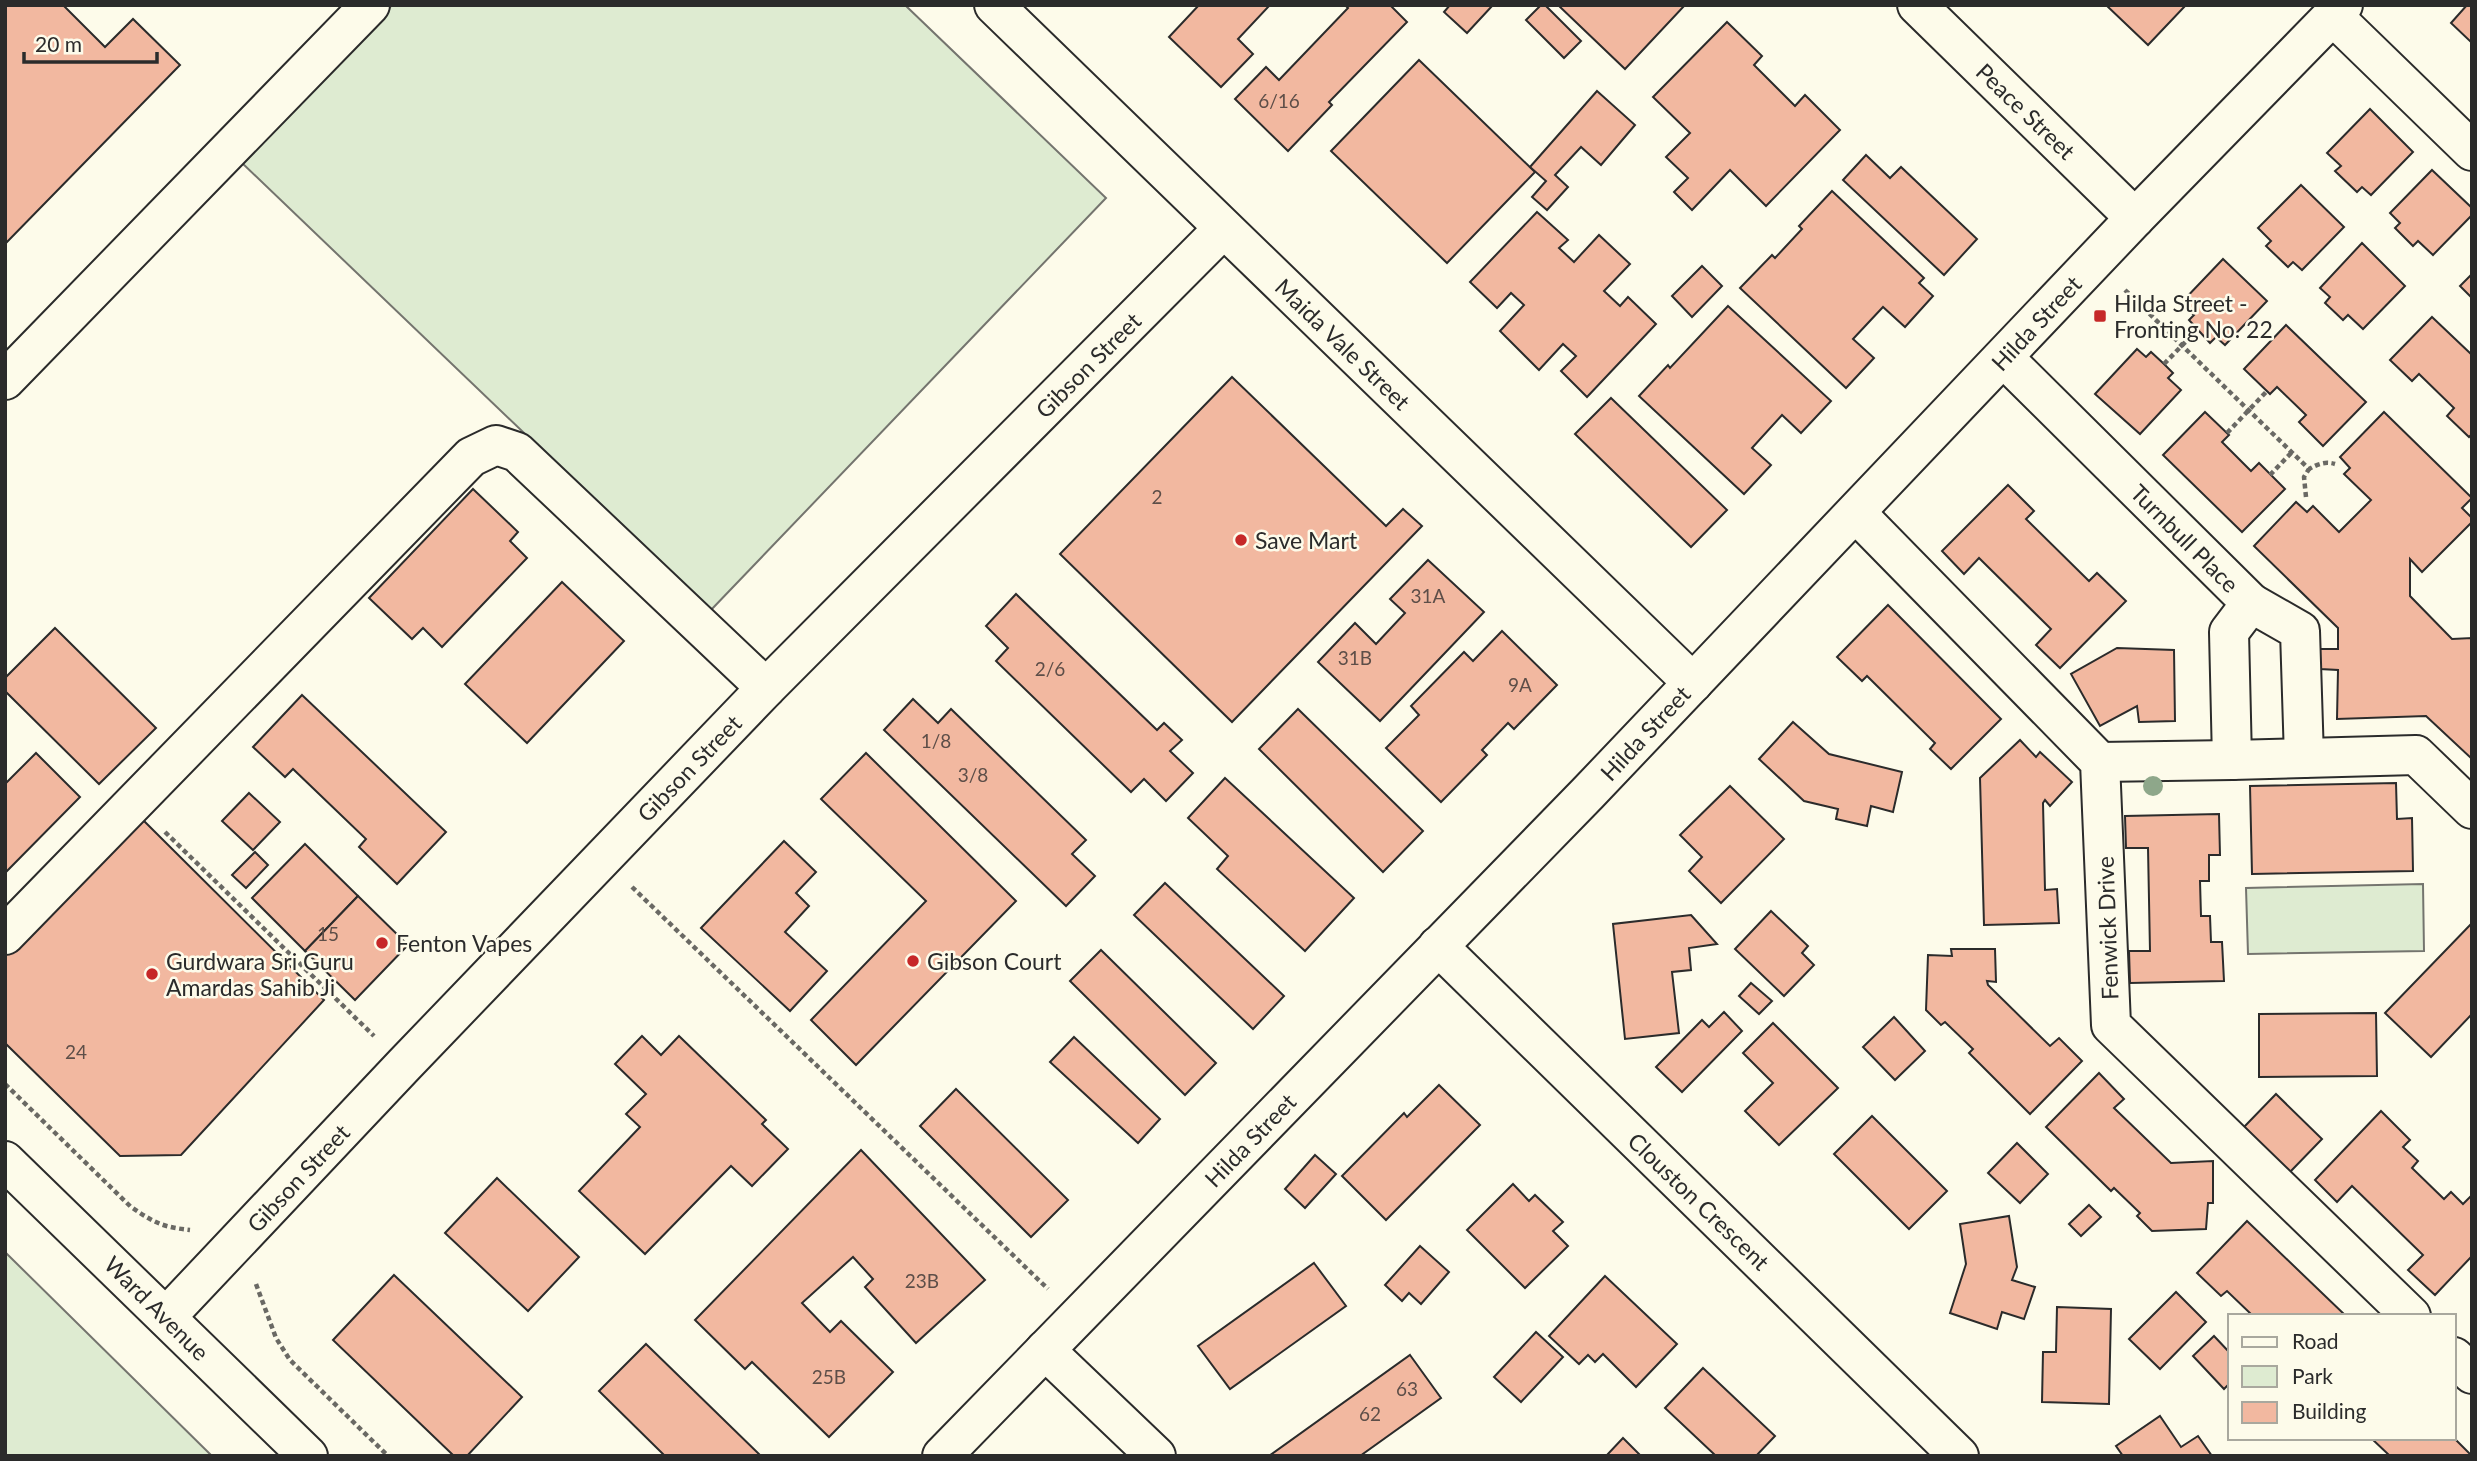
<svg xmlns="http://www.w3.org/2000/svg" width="2477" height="1461" viewBox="0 0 2477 1461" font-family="Lato,sans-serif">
<rect width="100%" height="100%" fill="#fdfbea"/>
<g fill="#deebd1" stroke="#74746e" stroke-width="2">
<path d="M392,5h513l201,193 -396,413 -469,-449z"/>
<path d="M2423,884l1,67 -176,3 -2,-66z"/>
<path d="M5,1252l207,204h-207z"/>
</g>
<g fill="#f2b8a0" stroke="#2b2b2b" stroke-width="2">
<path d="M5,5h58l42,42 28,-28 47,46 -175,179z"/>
<path d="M1199,5h71l-32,34 15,15 -32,33 -52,-50z"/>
<path d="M1345,5h45l17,17 -78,80 3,3 -44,46 -53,-52 31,-32 13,13 69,-72z"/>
<path d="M1450,5h43l-26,28 -23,-21z"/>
<path d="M1541,5h4l36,36 -17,17 -38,-38z"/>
<path d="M1558,5h127l-60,64z"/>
<path d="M2106,5h80l-38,40z"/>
<path d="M2467,5h5v38l-21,-20z"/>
<path d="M1727,22l35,34 -8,9 41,41 10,-11 35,35 -74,76 -36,-36 -38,40 -18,-18 14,-14 -22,-21 24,-24 -37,-36z"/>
<path d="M1419,60l116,112 -88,91 -116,-112z"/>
<path d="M1597,91l38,34 -34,40 -20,-18 -26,28 13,12 -21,23 -15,-13 14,-16 -16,-14z"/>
<path d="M2370,109l43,43 -42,43 -9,-8 -5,5 -22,-21 6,-5 -14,-13z"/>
<path d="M1866,155l24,23 11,-11 76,72 -33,36 -101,-95z"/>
<path d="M2432,170l40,38v7l-39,40 -15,-14 -5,5 -18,-18 5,-5 -10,-10z"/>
<path d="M2301,185l43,42 -42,43 -9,-8 -5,5 -22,-21 5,-5 -13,-13z"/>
<path d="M1832,191l92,87 -5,5 14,13 -28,31 -22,-20 -30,32 21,19 -28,30 -106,-100 32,-33 3,3 27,-29 -3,-3z"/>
<path d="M1537,212l31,28 -9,8 15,14 25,-27 31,29 -26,27 16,15 8,-9 28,27 -69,73 -26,-26 15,-15 -13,-12 -24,26 -39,-39 24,-26 -13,-12 -14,15 -27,-26z"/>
<path d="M2362,243l43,43 -42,43 -15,-14 -5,5 -18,-17 5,-6 -10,-9z"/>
<path d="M2223,259l44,42 -42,44 -9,-8 -6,6 -21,-23 5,-5 -13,-12z"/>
<path d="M1702,266l20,20 -30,31 -20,-21z"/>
<path d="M2472,274v24l-12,-12z"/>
<path d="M1728,306l103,95 -30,32 -19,-18 -30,33 19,17 -27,29 -105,-98 29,-31 2,3z"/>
<path d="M2432,317l40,38v79l-3,3 -22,-21 7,-8 -35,-34 -7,7 -22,-21z"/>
<path d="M2286,325l80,77 -43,44 -24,-24 7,-7 -29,-28 -7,7 -26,-25z"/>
<path d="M2137,349l9,8 5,-5 13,12 9,9 -5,5 13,12 -41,44 -45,-40z"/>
<path d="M1232,377l154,149 17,-17 19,17 -190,196 -172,-168z"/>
<path d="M1611,398l116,112 -36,37 -116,-113z"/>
<path d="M2205,412l24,23 -7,7 29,29 8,-8 26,26 -43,43 -79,-77z"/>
<path d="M2384,412l88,86 -10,10 10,10v4l-50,50 -12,-13v37l42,43 20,-1v121l-46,-43 -89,3 1,-49 -18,-1 -1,-20h19v-21l-84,-82 42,-44 11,10 6,-6 26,26 32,-32 -27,-26 6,-6 -10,-11z"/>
<path d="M2008,485l26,26 -8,8 63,62 8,-8 29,28 -66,67 -24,-23 15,-16 -72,-71 -15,16 -22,-23z"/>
<path d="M473,489l45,43 -8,9 17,17 -85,89 -19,-19 -11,11 -43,-41z"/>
<path d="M1428,560l56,52 -104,109 -62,-59 37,-39 21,21 29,-31 -15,-14z"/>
<path d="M562,582l62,59 -97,102 -62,-59z"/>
<path d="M1016,594l141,136 7,-7 18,17 -12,11 23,22 -27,28 -22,-22 -13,13 -135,-131 12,-13 -22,-22z"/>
<path d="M1888,605l113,114 -50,50 -21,-20 5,-6 -68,-67 -5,5 -25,-24z"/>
<path d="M55,628l101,100 -57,56 -94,-93v-13z"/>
<path d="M1502,631l55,54 -43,44 -6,-6 -26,27 5,5 -46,47 -55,-54 33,-33 -8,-9 53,-54 9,9z"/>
<path d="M2117,648l57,2 1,71 -36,1 -2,-16 -37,20 -29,-52z"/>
<path d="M302,695l144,137 -49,52 -38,-37 7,-8 -73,-70 -8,8 -32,-30z"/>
<path d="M913,699l25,24 13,-14 135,131 -14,14 23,22 -29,30 -182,-176z"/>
<path d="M1298,709l125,122 -40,41 -124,-123z"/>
<path d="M1793,722l36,32 73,18 -9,40 -22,-6 -4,20 -31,-7 2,-10 -34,-8 -45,-42z"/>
<path d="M2020,740l16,17 4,-5 32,30 -22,24 -5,-6 -2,3 2,87 12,-1 2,34 -75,2 -4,-147z"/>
<path d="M36,753l44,44 -75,76v-89z"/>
<path d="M866,753l150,148 -160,164 -45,-45 115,-119 -105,-102z"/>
<path d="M1225,778l129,120 -49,53 -88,-82 11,-13 -40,-38z"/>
<path d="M2396,783l1,36 15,-1 1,53 -161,3 -2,-88z"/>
<path d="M1730,786l54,53 -63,64 -32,-32 13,-14 -22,-22z"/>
<path d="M249,793l31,29 -27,28 -31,-29z"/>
<path d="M2219,814l1,41h-11v26h-9l1,35h9l1,26h11l2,39 -94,2 -1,-32h21l-2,-103h-22l-1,-32z"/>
<path d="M138,815l186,185 -143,155 -61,1 -115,-113v-94z"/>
<path d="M784,841l32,31 -20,21 13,13 -24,26 42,39 -37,40 -89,-83z"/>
<path d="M305,844l53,52 -53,55 -53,-53z"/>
<path d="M255,852l13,13 -22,23 -14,-13z"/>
<path d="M1165,883l119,113 -31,33 -119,-114z"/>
<path d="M358,896l50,49 -53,55 -50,-49z"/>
<path d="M1771,911l37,35 -6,7 12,12 -30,31 -49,-47z"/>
<path d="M1691,915l26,29 -28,4 2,22 -19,2 7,61 -54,6 -12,-115z"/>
<path d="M2472,923v91l-41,43 -46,-44z"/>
<path d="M1951,949h44l1,33 -9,-1 1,4 62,61 9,-8 23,23 -52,53 -61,-61 4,-4 -28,-27 -4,3 -15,-15 2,-55 24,1z"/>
<path d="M1101,950l115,113 -31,32 -115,-114z"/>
<path d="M1751,983l21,18 -13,13 -20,-18z"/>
<path d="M1724,1012l18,19 -60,61 -26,-25 46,-47 7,7z"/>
<path d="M2376,1013l1,63 -118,1v-63z"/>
<path d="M1894,1017l31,34 -30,29 -32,-33z"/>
<path d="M1773,1023l65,65 -59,57 -34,-34 28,-28 -30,-30z"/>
<path d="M642,1036l19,19 18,-19 87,84 -4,4 26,25 -36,37 -21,-20 -86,88 -66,-63 61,-64 -14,-13 20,-20 -31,-30z"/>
<path d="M1074,1037l86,82 -22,24 -88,-81z"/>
<path d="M2099,1073l25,26 -10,9 57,55 42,-2v42h-5l-2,26 -54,2 -15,-15 3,-3 -26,-25 -3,3 -65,-64z"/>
<path d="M1439,1085l41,40 -94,95 -44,-44 62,-63 3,4z"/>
<path d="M956,1089l112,111 -37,37 -111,-111z"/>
<path d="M2276,1094l46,45 -32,33 -46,-45z"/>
<path d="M2381,1111l29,29 -7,7 15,14 -6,7 32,31 7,-7 12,12 7,-7 2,1v58l-37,39 -27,-25 15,-15 -71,-69 -15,16 -22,-22z"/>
<path d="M1872,1116l75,75 -38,38 -75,-75z"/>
<path d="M2017,1143l31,31 -28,29 -32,-30z"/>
<path d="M861,1150l124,130 -69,63 -51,-56 8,-8 -20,-22 -51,46 28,29 11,-11 52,51 -64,65 -77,-75 -7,7 -50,-49z"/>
<path d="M1315,1155l21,19 -31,34 -20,-19z"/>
<path d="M497,1178l82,79 -51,54 -83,-78z"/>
<path d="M1513,1184l16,17 6,-6 28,27 -10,9 15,15 -43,42 -58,-58z"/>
<path d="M2089,1205l12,12 -20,19 -12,-12z"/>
<path d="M2009,1216l8,51 -5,13 23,7 -11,32 -22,-7 -5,17 -47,-16 16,-49 -6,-40z"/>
<path d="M2247,1221l99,95h-93l-26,-25 -6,5 -24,-23z"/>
<path d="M1420,1246l29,26 -28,32 -12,-11 -7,8 -17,-16z"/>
<path d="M1314,1263l32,43 -116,83 -32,-43z"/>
<path d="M394,1275l128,122 -55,59h-13l-121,-116z"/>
<path d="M1605,1276l72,68 -41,43 -33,-33 -8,8 -7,-7 -9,9 -30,-28z"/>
<path d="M2176,1292l30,30 -46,47 -31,-30z"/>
<path d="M2057,1307l54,2 -2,95 -67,-2 1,-50h13z"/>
<path d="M1536,1332l27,25 -42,45 -27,-25z"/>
<path d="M2214,1336l16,17v30l-6,6 -31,-33z"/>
<path d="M646,1344l115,112h-96l-66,-65z"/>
<path d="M1410,1355l31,43 -81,58h-91z"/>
<path d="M1703,1368l72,68 -19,20h-40l-51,-48z"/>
<path d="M2160,1416l21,31 17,-11 14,20h-89l-7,-10z"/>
<path d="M1623,1438l18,18h-35z"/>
<path d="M2371,1438h83l18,18h-82z"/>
</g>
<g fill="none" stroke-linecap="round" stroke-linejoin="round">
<g stroke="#2b2b2b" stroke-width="42">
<g id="minor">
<path d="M994,5l699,678"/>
<path d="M1917,5l218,213"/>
<path d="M2333,16l139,135"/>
<path d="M2004,358l247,245 -22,29 3,128 184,-5 56,54"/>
<path d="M5,380l365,-375"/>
<path d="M1856,513l244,249 11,263 300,291"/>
<path d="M2251,603l49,28 4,127"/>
<path d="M2100,762l132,-2"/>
<path d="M5,935l466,-478 25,-12 21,7 249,236"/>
<path d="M1438,946l521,510"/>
<path d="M5,1161l303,295"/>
<path d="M166,1317l238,-252 362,-377 457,-459"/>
<path d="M1045,1350l111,106"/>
<path d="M2454,1357l18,17"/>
<path d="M942,1456l646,-663 547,-575 208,-213"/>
</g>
</g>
<g stroke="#6a6964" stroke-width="4.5" stroke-dasharray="5 3.5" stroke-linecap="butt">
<path d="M2125,290l184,179c9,-5 16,-8 26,-5"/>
<path d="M2164,364l34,-35"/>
<path d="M2227,433l40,-42"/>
<path d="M2270,475l22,-23"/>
<path d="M2306,497l-2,-20 5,-8"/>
<path d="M165,832l209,204"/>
<path d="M632,887l416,402"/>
<path d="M5,1084l126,123c24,16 31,20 59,23"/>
<path d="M256,1284l20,54 14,22 98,96"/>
</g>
<use href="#minor" stroke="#fdfbea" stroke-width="38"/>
</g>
<circle fill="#8ea78a" cx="2153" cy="786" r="10"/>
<g fill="#c62828" stroke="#fdfbea" stroke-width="2.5">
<rect x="2093" y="309" width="14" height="14" rx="3.5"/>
<circle cx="1241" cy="540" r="7"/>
<circle cx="382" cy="943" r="7"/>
<circle cx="913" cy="961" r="7"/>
<circle cx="152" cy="974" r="7"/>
</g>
<g text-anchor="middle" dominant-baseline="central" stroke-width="5" stroke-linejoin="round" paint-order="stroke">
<g font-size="19" fill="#5d4e48">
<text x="1279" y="100">6/16</text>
<text x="1157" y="496">2</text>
<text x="1428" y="595">31A</text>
<text x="1355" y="657">31B</text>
<text x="1050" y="668">2/6</text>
<text x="1520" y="684">9A</text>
<text x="936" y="740">1/8</text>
<text x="973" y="774">3/8</text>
<text x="328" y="933">15</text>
<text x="76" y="1051">24</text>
<text x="922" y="1280">23B</text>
<text x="829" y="1376">25B</text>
<text x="1407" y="1388">63</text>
<text x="1370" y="1413">62</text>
</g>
<g font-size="23" fill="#2b2b2b" stroke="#fdfbea">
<text transform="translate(2026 111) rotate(44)">Peace Street</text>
<text transform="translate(2036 323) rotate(-47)">Hilda Street</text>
<text transform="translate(1343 344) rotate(44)">Maida Vale Street</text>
<text transform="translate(1088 365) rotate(-45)">Gibson Street</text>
<text transform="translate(2185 538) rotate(45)">Turnbull Place</text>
<text transform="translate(1645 733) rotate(-47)">Hilda Street</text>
<text transform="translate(689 768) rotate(-46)">Gibson Street</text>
<text transform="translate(2107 928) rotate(-92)">Fenwick Drive</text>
<text transform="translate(1250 1140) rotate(-46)">Hilda Street</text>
<text transform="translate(298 1178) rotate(-47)">Gibson Street</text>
<text transform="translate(1699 1201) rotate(44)">Clouston Crescent</text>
<text transform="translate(157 1308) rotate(45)">Ward Avenue</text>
</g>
<g font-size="23" fill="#2b2b2b" stroke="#fdfbea" text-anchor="start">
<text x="2114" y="303">Hilda Street -<tspan x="2114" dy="26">Fronting No. 22</tspan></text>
<text x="1255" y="540">Save Mart</text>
<text x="396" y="943">Fenton Vapes</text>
<text x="166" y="961">Gurdwara Sri Guru<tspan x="166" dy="26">Amardas Sahib Ji</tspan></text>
<text x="927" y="961">Gibson Court</text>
</g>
</g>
<rect width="2477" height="1461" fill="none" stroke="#2b2b2b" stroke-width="14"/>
<rect x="2228" y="1314" width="228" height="126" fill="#fdfbea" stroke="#a9a89e" stroke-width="2"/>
<rect x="2242" y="1337" width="35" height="10" fill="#fdfbea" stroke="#a9a89e" stroke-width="2"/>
<text x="2292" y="1349" font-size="21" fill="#2b2b2b">Road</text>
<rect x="2242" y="1366" width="35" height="21" fill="#deebd1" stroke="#a9a89e" stroke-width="2"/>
<text x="2292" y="1384" font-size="21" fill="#2b2b2b">Park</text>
<rect x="2242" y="1402" width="35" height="21" fill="#f2b8a0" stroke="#a9a89e" stroke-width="2"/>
<text x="2292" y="1419" font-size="21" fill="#2b2b2b">Building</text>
<path d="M24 52v10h133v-10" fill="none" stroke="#2b2b2b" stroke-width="3.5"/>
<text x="35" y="52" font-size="21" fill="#2b2b2b" stroke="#fdfbea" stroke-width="5" paint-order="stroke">20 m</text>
</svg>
